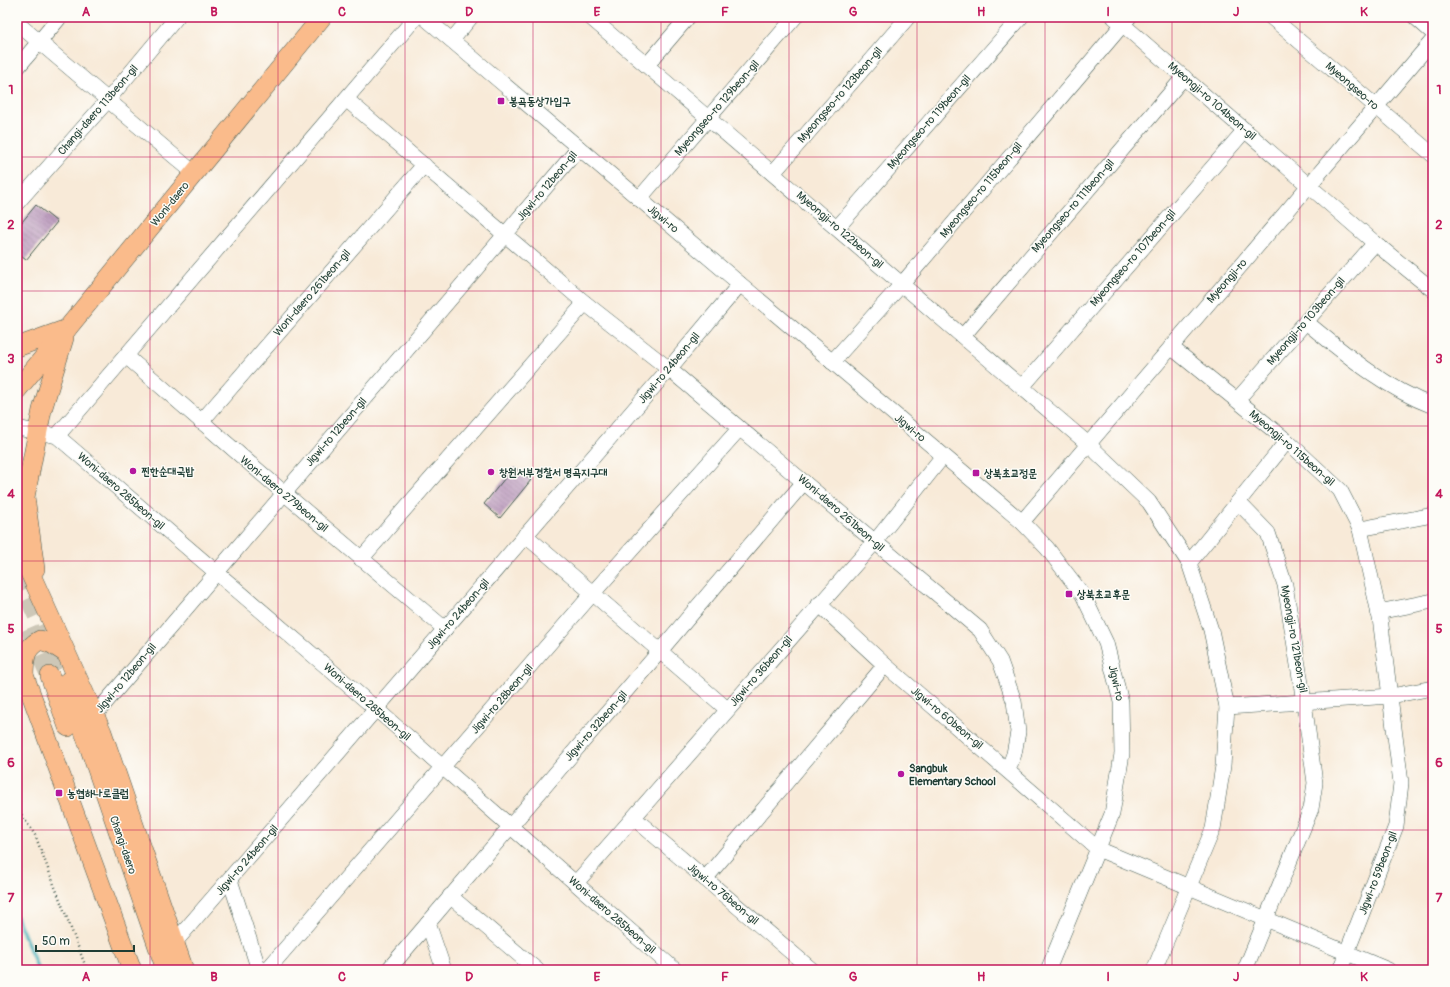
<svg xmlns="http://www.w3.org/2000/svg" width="1450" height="987" viewBox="0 0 1450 987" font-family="Pangolin,'Poor Story',sans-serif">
<defs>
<pattern id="building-back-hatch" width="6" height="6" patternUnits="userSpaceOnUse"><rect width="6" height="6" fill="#bb9abd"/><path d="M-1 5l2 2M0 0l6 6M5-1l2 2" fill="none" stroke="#977f9a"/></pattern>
</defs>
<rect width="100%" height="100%" fill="#fdfcf7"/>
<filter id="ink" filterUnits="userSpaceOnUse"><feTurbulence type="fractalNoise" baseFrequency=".025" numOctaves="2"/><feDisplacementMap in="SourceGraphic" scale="8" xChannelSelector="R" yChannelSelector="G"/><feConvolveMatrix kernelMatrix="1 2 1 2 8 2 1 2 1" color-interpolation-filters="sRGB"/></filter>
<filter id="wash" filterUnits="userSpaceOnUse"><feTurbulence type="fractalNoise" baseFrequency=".012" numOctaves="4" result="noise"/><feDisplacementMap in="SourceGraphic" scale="16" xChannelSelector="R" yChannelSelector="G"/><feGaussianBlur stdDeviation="0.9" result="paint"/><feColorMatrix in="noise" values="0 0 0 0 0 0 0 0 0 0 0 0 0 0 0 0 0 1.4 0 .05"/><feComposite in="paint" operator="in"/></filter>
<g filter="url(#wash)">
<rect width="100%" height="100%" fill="#f8ead8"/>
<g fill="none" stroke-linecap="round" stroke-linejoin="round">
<path stroke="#3bacb6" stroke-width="4" d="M17,917l21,53"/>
</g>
<g id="blocks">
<g fill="url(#building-back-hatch)">
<path d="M36,205l21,17 -31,38 -9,-7v-25z"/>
<path d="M514,467l17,13 -31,38 -16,-14z"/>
</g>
</g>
</g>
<g filter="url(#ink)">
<use href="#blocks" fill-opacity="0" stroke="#40574d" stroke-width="1"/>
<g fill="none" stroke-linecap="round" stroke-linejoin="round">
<g stroke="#cdc7b7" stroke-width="19" stroke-dasharray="19 10" stroke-linecap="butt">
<path d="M17,572l47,102"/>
<path d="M29,628l21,48"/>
</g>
<g stroke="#40574d" stroke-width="16">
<g id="minor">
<path d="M424,17l598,505 25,26 36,47 23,48 15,59 1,52 -10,60 -64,156"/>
<path d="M590,17l498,427 61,58 40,61 22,67 16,77 -4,59 -10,63 -59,141"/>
<path d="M1114,17l261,226 58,47"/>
<path d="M1271,17l162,138"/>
<path d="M1415,17l18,16"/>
<path d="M17,23l177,150"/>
<path d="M452,40l19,-23"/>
<path d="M647,65l41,-48"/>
<path d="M17,68l43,-51"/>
<path d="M346,99l239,204 84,66 311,261 20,31 14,40 4,31 -4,22 -6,16"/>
<path d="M773,173l135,-156"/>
<path d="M639,199l156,-182"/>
<path d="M17,203l90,-102 70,-84"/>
<path d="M837,228l184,-211"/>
<path d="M1306,322c39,32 79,66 127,84"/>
<path d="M963,336l221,-259"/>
<path d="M1171,347l116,94 53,49 20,39 20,89 21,165 -5,43 -56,144"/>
<path d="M126,356l158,137 161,136"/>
<path d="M832,362l70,-78 227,-267"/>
<path d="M1022,387l223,-257"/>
<path d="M1237,400l138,-157"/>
<path d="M201,422l223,-257"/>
<path d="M17,428l40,8 319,273 299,261"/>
<path d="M57,436l359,-419"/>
<path d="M1238,502l49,-61"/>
<path d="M1022,522l411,-482"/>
<path d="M1360,529l73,-14"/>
<path d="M525,535l202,174"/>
<path d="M361,559l224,-256"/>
<path d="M1189,563l49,-61 30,31 17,52 19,117 11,81 -4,26 -66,161"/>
<path d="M819,604l66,61 213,184 290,121"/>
<path d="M1378,612l55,-11"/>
<path d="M1227,707l164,-11 42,-8"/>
<path d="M94,716l485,-568"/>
<path d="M634,818l178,152"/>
<path d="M705,879l180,-214"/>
<path d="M230,880l29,90"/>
<path d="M576,883l298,-340 69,-87"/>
<path d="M450,896l87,74"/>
<path d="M428,923l16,47"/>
<path d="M175,942l494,-573 71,-85"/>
<path d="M267,970l325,-376 147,-165"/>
<path d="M388,970l416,-488"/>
</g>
</g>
<g stroke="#40574d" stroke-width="20">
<g id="major">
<path d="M17,347l50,-18"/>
<path d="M17,390l305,-373"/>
<path d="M17,544l85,188 82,238"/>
<path d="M35,569l-10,-72 17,-87 22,-72"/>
<path d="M17,656l115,314"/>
<path d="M24,674c1,-17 0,-25 16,-34l12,4 14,9"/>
<path d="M50,676l18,51"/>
<path d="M67,682l99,288"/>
</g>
</g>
<path stroke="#40574d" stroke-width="2.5" stroke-dasharray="1 3" stroke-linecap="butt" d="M17,808l18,27 52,135"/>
<use href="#minor" stroke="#fff" stroke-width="15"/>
<use href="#major" stroke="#fabb8b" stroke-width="19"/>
</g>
</g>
<path fill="none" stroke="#c2185b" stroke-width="1" stroke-opacity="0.55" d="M150,17v953M278,17v953M405,17v953M533,17v953M661,17v953M789,17v953M917,17v953M1045,17v953M1172,17v953M1300,17v953M17,157h1416M17,291h1416M17,426h1416M17,561h1416M17,696h1416M17,830h1416"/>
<g fill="#b5179e" stroke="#fdfcf7" stroke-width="1.5">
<rect x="497" y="97" width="8" height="8" rx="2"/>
<circle cx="133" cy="471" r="4"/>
<circle cx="491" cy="472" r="4"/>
<rect x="972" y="469" width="8" height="8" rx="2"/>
<rect x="1065" y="590" width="8" height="8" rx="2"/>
<circle cx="901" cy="774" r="4"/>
<rect x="55" y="789" width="8" height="8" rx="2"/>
</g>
<g text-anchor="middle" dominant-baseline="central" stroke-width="3" stroke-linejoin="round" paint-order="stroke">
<g font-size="11" fill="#1f3d34" stroke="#fdfcf7">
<text transform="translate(1352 86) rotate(41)">Myeongseo-ro</text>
<text transform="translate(840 95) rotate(-49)">Myeongseo-ro 123beon-gil</text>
<text transform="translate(1212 101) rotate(41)">Myeongji-ro 104beon-gil</text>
<text transform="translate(717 108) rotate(-49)">Myeongseo-ro 129beon-gil</text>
<text transform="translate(98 110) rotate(-49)">Changi-daero 113beon-gil</text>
<text transform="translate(929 122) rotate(-49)">Myeongseo-ro 119beon-gil</text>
<text transform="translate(547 186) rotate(-50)">Jigwi-ro 12beon-gil</text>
<text transform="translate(981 190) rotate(-50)">Myeongseo-ro 115beon-gil</text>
<text transform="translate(170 204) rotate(-51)">Woni-daero</text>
<text transform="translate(1073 206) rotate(-49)">Myeongseo-ro 111beon-gil</text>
<text transform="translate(663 219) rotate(40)">Jigwi-ro</text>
<text transform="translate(840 230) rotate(41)">Myeongji-ro 122beon-gil</text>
<text transform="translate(1133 258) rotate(-49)">Myeongseo-ro 107beon-gil</text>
<text transform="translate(1227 281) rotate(-49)">Myeongji-ro</text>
<text transform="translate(312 293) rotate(-49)">Woni-daero 261beon-gil</text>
<text transform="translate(1306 321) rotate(-49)">Myeongji-ro 103beon-gil</text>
<text transform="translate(669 368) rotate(-50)">Jigwi-ro 24beon-gil</text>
<text transform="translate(910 428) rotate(40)">Jigwi-ro</text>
<text transform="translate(336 432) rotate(-49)">Jigwi-ro 12beon-gil</text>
<text transform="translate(1292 448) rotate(41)">Myeongji-ro 115beon-gil</text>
<text transform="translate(121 491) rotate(41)">Woni-daero 285beon-gil</text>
<text transform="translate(284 494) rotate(40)">Woni-daero 279beon-gil</text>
<text transform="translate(841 513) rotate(41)">Woni-daero 261beon-gil</text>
<text transform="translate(458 614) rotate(-49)">Jigwi-ro 24beon-gil</text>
<text transform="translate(1294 639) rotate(80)">Myeongji-ro 121beon-gil</text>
<text transform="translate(761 671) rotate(-49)">Jigwi-ro 36beon-gil</text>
<text transform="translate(126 678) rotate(-50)">Jigwi-ro 12beon-gil</text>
<text transform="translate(1116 683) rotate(77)">Jigwi-ro</text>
<text transform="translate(502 699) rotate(-49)">Jigwi-ro 28beon-gil</text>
<text transform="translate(367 702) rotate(41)">Woni-daero 285beon-gil</text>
<text transform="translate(947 718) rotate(40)">Jigwi-ro 60beon-gil</text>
<text transform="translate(596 726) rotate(-49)">Jigwi-ro 32beon-gil</text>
<text transform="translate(123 845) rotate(71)">Changi-daero</text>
<text transform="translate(247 860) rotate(-49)">Jigwi-ro 24beon-gil</text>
<text transform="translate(1378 873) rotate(-69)">Jigwi-ro 59beon-gil</text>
<text transform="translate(723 894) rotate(40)">Jigwi-ro 76beon-gil</text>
<text transform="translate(612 915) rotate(41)">Woni-daero 285beon-gil</text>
</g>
<g font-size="11" font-weight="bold" fill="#1f3d34" stroke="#fdfcf7" text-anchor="start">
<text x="509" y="101">봉곡동상가입구</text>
<text x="141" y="471">찐한순대국밥</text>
<text x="499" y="472">창원서부경찰서 명곡지구대</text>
<text x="984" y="473">상북초교정문</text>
<text x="1077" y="594">상북초교후문</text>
<text x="909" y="768">Sangbuk<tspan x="909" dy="13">Elementary School</tspan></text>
<text x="67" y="793">농협하나로클럽</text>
</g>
</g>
<rect width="1450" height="987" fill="none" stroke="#fdfcf7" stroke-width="44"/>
<path d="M36 945v6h98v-6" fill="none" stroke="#1f3d34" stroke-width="2"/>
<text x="42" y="945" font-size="12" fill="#1f3d34" stroke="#fdfcf7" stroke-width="3" paint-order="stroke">50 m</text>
<rect x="22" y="22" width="1406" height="943" fill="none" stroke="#c2185b" stroke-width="1.5"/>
<g font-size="13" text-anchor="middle" font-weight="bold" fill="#c2185b">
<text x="86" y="16">A</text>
<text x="214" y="16">B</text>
<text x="342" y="16">C</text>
<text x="469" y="16">D</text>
<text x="597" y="16">E</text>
<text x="725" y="16">F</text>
<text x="853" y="16">G</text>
<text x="981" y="16">H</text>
<text x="1108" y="16">I</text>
<text x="1236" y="16">J</text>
<text x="1364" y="16">K</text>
<text x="11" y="94">1</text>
<text x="1439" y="94">1</text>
<text x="11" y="229">2</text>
<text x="1439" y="229">2</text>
<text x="11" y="363">3</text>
<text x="1439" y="363">3</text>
<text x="11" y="498">4</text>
<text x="1439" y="498">4</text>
<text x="11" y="633">5</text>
<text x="1439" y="633">5</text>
<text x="11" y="767">6</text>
<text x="1439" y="767">6</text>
<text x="11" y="902">7</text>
<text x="1439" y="902">7</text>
<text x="86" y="981">A</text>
<text x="214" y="981">B</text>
<text x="342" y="981">C</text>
<text x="469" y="981">D</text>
<text x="597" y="981">E</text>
<text x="725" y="981">F</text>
<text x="853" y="981">G</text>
<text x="981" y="981">H</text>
<text x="1108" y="981">I</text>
<text x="1236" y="981">J</text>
<text x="1364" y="981">K</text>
</g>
</svg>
